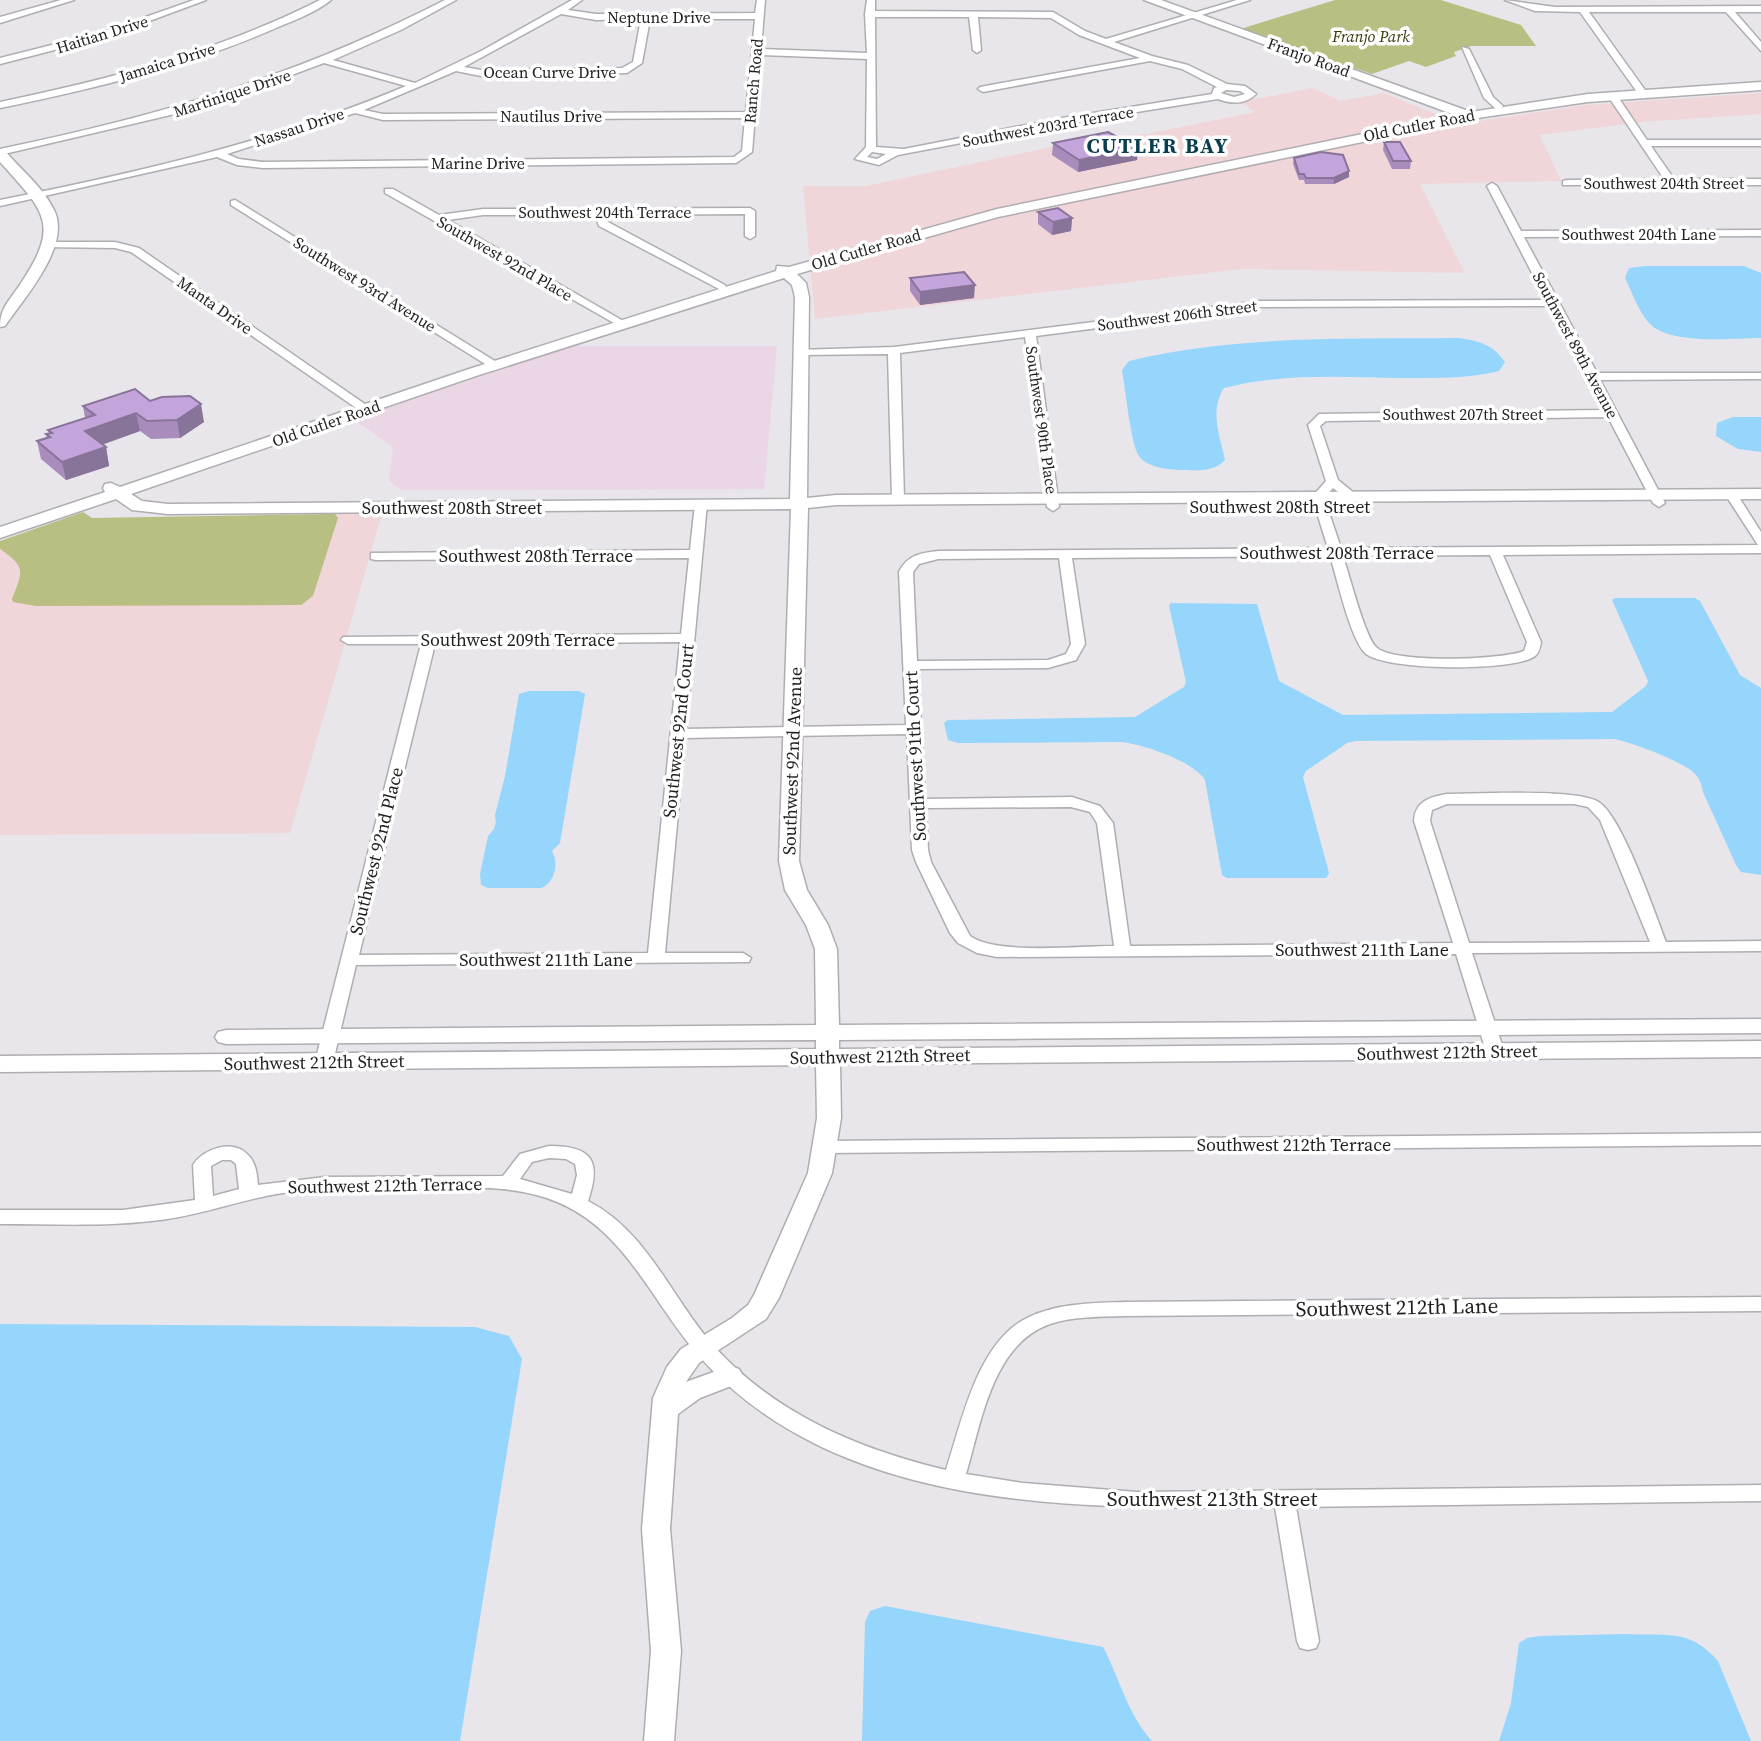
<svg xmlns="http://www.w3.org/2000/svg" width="1761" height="1741" viewBox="0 0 1761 1741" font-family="'Source Serif 4',serif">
<rect width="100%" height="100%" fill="#e8e6ea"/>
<g fill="#f0d6d9">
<path d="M1313,88l27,13 44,-8 76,31 126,-19 175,-12v21l-119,8 -102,13 21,46 -141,3 45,89 -224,-4 -426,50 -12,-133h63l238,-50 42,-2 109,-22 -15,-10z"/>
<path d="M335,514h47l-92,319 -290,2v-286l18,12 3,8 -6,23 286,12 12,-8 25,-78z"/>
</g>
<path fill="#ebd6e5" d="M572,346h205l-13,143 -362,1 -13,-9 4,-34 -40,-28z"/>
<g fill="#b9bf82">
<path d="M1335,0h106l80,25 15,21h-65l-17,6 2,4 -30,11 -17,-6 -37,13 -132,-45z"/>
<path d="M83,512l9,6 238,-4h5l3,4 -25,78 -12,9 -265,1 -23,-4 -1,-3c11,-29 14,-32 -12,-50v-8z"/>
</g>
<g fill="#96d5fc">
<path d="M1645,266h99l17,7v65c-29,0 -92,8 -113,-16 -10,-12 -16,-30 -23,-44l4,-10z"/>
<path d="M1458,338c22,3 34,6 47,24l-6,9c-32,8 -65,7 -97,7 -60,-1 -120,-5 -178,10 -15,24 -4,47 1,72 -10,11 -26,11 -40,10 -14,0 -38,-2 -46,-14 -8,-10 -14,-70 -17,-86l7,-9c107,-26 220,-22 329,-23z"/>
<path d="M1733,417h28v35l-23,-3 -22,-13 1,-13z"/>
<path d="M1615,598h80l5,3 40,74 21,13v187l-20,-3 -5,-7 -33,-73c-2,-9 -3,-14 -10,-20 -12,-11 -62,-30 -79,-33l-258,2 -9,2 -41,28 -3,6 26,96 -3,5h-99l-5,-3 -17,-95c-12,-19 -62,-36 -85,-38l-162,1 -10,-3 -4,-17 4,-3 187,-3 49,-30 2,-5 -17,-76 2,-3 86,1 22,77 64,34 269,-3 34,-26 2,-5 -36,-81z"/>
<path d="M529,691h50l6,3 -25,149 -8,8c7,13 3,32 -11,37h-53l-7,-3 -1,-11 8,-38 6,-7 2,-7 -1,-7 10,-39 14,-82z"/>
<path d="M0,1324l475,3 34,9 13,23 -62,382h-460z"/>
<path d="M885,1606l218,41c17,32 24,66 49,94h-290l3,-119 5,-11z"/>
<path d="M1625,1634c40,2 65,-6 93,27l33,80h-252l12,-38 8,-60 8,-5 13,-2z"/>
</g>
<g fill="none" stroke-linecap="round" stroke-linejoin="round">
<g stroke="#afadb1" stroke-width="3">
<g id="street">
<path d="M61,0h13l-74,23v-6z"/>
<path d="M194,0h12l-97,36 -109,28v-6l103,-26z"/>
<path d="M320,0h11c-17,14 -42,22 -62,31 -86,37 -178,58 -269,77v-6c111,-23 219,-51 320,-102z"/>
<path d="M445,0h11l-55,30 -68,30 82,23 68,-33 89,-50h10l-14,10 28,4 159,-1 2,-13h8l-4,49 106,4 -2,-39 2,-14h8v11l178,1 32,19 21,8 131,-39h13l-136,42 38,14 36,9 39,19 18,2 11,8c-11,11 -25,10 -38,5l-156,25 -164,31 -19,10 -24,-6 11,-12 1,-88 -107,-4 -8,97 -16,11 -473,5 -26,-3 -20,-8 -217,49v-6c139,-28 276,-59 406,-114l-82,-23 -89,33 -56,17 -179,42v-6c161,-33 299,-74 445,-149zM561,14l35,6 45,-1 -8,43 -11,6 -141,2 -17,-3zM875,17h94l4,33 4,3 4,-3 -3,-33 73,1 28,17 61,23 -160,29 -2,2 5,3 167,-31 32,8 35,18 -3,1 -2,6 -150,24 -158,31 -28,-2zM650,19h105l-9,93 -363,2 -19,-4 92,-39 25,5 146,-3 15,-10zM1226,90l14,1 5,3 -11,3 -13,-4zM355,113l28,7 362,-2 -3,33 -8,6 -471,5 -24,-3 -12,-5zM872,152l14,2 -9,5 -10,-2z"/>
<path d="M1505,0l50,7 206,-1v6h-26l26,30v9l-35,-39h-137l56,78 -5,3 -3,-1 -57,-80 -45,-1z"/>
<path d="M1462,47l7,2 24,48 10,9 -2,2h-6l-11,-10z"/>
<path d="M1613,93l3,1 31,46h114v6h-110l23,33h87v6h-198v-4l4,-1 97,-1 -56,-83z"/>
<path d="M1492,183l5,3 24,45 240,-1v6l-237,1 73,136h164v6l-161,1 65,123 -6,4 -6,-4 -45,-86 -282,4 -6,5 18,54 21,17 -2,3h-8l-16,-12 -9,10 17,50 417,-3 -33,-51 6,-4 4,1 26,41v21l-258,2 38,87c-1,6 -2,11 -6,14 -20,16 -152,15 -170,-3 -15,-15 -28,-75 -35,-97l-258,2 13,86 -9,16 -28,8 -130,1 7,130 147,-2 28,9 13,17 17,123 323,-3 -39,-122c1,-20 16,-24 33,-27 29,0 134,-6 153,9 23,17 54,108 66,139l95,-1v10l-289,2 32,98 -9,6 -9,-6 -30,-97 -459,3 -20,-4 -19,-10 -8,-10 -34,-71 -4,-12 -5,-116 -222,4 -20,215h78l8,5 -2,4 -393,3 -23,97 -3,4h-12l-3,-4 106,-418h-73l-7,-4 2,-3 338,-3 8,-76 -313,2 -5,-1v-6l319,-3 5,-46 2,-3h8l2,3 -21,225 220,-4 -7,-153c8,-17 22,-19 39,-21l390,-3 -16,-51 14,-16 -18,-56 11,-11 285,-4 -54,-104 -290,1 -224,29 23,171 -6,4 -6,-4 -22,-170 -125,16 4,146 -6,4 -6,-4 -4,-145 -87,1 -4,-1v-4l97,-3 366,-46 286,-1 -59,-114zM1490,555l37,87 -3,9c-22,9 -132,13 -148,-4 -11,-10 -27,-73 -33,-91zM1059,558l12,86 -5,10 -18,6 -131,1 -4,-89 6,-8 19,-5zM680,642l-32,311 -289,2 76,-311zM1447,804h127l14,3 12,13 50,122 -181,1 -39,-122 2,-11zM1071,807l19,5 7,11 17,123c-35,0 -118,9 -144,-10l-39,-74 -3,-12 -2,-42z"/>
<path d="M385,189h8l46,26 44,-6 267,-1 5,3v25l-5,3 -5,-3v-22l-140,1 3,7 117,63 1,2 -5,3 -122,-64 -4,-11h-112l-35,5 177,102v4l-4,1 -236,-134z"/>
<path d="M235,200l263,163 2,2 -6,3 -4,-1 -259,-162v-4z"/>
<path d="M49,242h66l24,6 233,161 -6,4 -4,-1 -231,-160 -16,-4 -70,-1v-4z"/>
<path d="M1761,1133v12l-935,8 -6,-2 -3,-4 3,-4 6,-2z"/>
<path d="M549,1146c45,0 52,16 39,55 59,30 83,96 124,143 62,70 146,105 234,126 16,-49 32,-130 83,-153 30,-14 64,-14 96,-15l636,-5v14l-636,5c-25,1 -51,0 -75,8 -58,20 -69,100 -84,150l57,9 114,9 624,-7v16l-465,6 23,134 -3,7 -8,2 -8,-2 -3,-7 -22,-134c-194,2 -436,7 -576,-151 -51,-58 -77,-137 -159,-160 -44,-13 -93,-7 -138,-7 -42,1 -84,-2 -126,5 -39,7 -76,21 -116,26 -53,7 -107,4 -160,4v-14h123l72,-10 -2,-35c10,-16 39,-26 54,-11 9,8 10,20 11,31l67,-8 178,-1 17,-22zM549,1158l17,1 9,5 2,11 -5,19 -52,-15 12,-17zM222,1160h9l5,4 3,25 -26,7 -2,-30z"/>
</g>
</g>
<g stroke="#afadb1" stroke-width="3">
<g id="secondary">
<path d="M1144,0h17l310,112 117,-18 173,-12v8l-173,12 -104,15 -486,100 -201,57 9,9 3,14 -2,201 29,-3 925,-6v10l-925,6 -28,3 -9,353 8,29 21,35 9,24 2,76 922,-6v14l-922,7v9l922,-8v16l-921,7 1,54 -9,55 -53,125 -13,21 -67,44 -13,19 44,-16 9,3 4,7 -4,7 -39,15 -22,16 -8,115 11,122 -7,90h-30l7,-90 -9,-122 11,-131 14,-31 14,-18 51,-31 16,-13 6,-10 54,-122 9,-55 -1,-53 -816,7v-16l816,-7v-9l-590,4 -8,-2 -3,-5 3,-5 8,-2 590,-5 -1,-76 -9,-24 -21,-35 -6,-29 12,-352 -623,5 -36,-4 -16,-11 -116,39v-11l105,-35 -2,-4 2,-4 6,-1 9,4 346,-117 310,-99 1,-5 12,1 208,-58 458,-94zM784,278l8,7 3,12 -5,202 -622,5 -26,-3 -11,-7 345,-118z"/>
<path d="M0,150l5,1c16,19 38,36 49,59 18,35 -30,88 -49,116l-5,1c0,-17 7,-24 17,-38 44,-64 30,-75 -17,-127z"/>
</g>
</g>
<use href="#street" fill="#fff" fill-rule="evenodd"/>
<use href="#secondary" fill="#fff" fill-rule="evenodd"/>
</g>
<g fill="#a88dbc">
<path d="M1384,142l27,19 -1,8h-18l-9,-19z"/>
<path d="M1053,143l85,5 -1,12 -59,12 -26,-17z"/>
<path d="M1294,158l55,19 -15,7h-29l-1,-4h-5l-6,-16z"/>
<path d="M1038,212l34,6 -1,13 -19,4 -14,-11z"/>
<path d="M910,278l64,20 -54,7 -10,-14z"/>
<path d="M150,401l54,21 -24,16 -29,1 -11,-8 -38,14 4,2 3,19 -43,14 -25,-21 -4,-18 10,-3 -1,-4 3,-1 -1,-3 37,-12 -2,-12z"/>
</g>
<g fill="#887399">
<path d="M1138,148l-1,12 -59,12 1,-12z"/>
<path d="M1349,171v6l-15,7v-6z"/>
<path d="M1072,218l-1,13 -19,4 1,-13z"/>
<path d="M975,285l-1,13 -54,7v-13z"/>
<path d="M201,404l3,18 -24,16 -3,-18z"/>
<path d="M136,413l4,18 -51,18 -4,-18z"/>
<path d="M106,447l3,19 -43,14 -4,-18z"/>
</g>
<g fill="#c3a4db" stroke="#887399" stroke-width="2">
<path d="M1108,132l30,16 -59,12 -26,-17z"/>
<path d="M1384,142h16l11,19h-18z"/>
<path d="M1321,152l22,3 6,16 -15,7h-28l-2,-4h-5l-5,-16z"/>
<path d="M1058,208l14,10 -19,4 -15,-10z"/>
<path d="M964,272l11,13 -55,7 -10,-14z"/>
<path d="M135,389l15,12 12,-4 28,-1 11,8 -24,16 -30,1 -11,-8 -51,18 21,16 -44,15 -25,-21 13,-4 -4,-3 6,-1 -4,-3 47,-15 -12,-9z"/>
</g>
<g text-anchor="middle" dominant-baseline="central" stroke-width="7" stroke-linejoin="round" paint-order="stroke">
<g font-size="16" fill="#201f20" stroke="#fff">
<text x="659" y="17">Neptune Drive</text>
<text transform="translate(102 34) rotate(-17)">Haitian Drive</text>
<text transform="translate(1309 57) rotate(20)">Franjo Road</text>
<text transform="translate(167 62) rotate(-17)">Jamaica Drive</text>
<text x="550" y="72">Ocean Curve Drive</text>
<text transform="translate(753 81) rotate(-85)">Ranch Road</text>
<text transform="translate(232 93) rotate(-18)">Martinique Drive</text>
<text x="551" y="116">Nautilus Drive</text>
<text transform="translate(1419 125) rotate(-11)">Old Cutler Road</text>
<text transform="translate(1048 126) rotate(-10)">Southwest 203rd Terrace</text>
<text transform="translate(299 127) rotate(-18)">Nassau Drive</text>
<text x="478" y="163">Marine Drive</text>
<text x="1664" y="183">Southwest 204th Street</text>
<text x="605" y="212">Southwest 204th Terrace</text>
<text x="1639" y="234">Southwest 204th Lane</text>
<text transform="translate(866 249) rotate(-16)">Old Cutler Road</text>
<text transform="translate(505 258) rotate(30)">Southwest 92nd Place</text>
<text transform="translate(365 284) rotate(32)">Southwest 93rd Avenue</text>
<text transform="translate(215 305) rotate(35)">Manta Drive</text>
<text transform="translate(1177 315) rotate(-7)">Southwest 206th Street</text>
<text transform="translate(1576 345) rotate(62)">Southwest 89th Avenue</text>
<text x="1463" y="414">Southwest 207th Street</text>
<text transform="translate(1042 420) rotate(82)">Southwest 90th Place</text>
<text transform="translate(326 423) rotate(-19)">Old Cutler Road</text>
</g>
<g font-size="16" font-style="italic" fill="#383a08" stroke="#fff">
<text x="1371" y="36">Franjo Park</text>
</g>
<g font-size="18" fill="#201f20" stroke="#fff">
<text x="1280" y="506">Southwest 208th Street</text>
<text x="452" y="507">Southwest 208th Street</text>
<text x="1337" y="552">Southwest 208th Terrace</text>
<text x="536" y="555">Southwest 208th Terrace</text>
<text x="518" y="639">Southwest 209th Terrace</text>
<text transform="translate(678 731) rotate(-84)">Southwest 92nd Court</text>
<text transform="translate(915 756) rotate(-93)">Southwest 91th Court</text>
<text transform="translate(792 761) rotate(-88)">Southwest 92nd Avenue</text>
<text transform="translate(376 851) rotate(-76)">Southwest 92nd Place</text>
<text x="1362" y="949">Southwest 211th Lane</text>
<text x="546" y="959">Southwest 211th Lane</text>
<text transform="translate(1447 1052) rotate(-1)">Southwest 212th Street</text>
<text transform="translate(880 1056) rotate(-1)">Southwest 212th Street</text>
<text transform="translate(314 1062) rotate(-1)">Southwest 212th Street</text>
<text x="1294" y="1144">Southwest 212th Terrace</text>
<text transform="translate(385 1185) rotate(-1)">Southwest 212th Terrace</text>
</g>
<g font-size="21" font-weight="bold" letter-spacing="2" fill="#093d4f" stroke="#fff">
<text x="1158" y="145">CUTLER BAY</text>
</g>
<g font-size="21" fill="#201f20" stroke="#fff">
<text transform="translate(1397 1307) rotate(-1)">Southwest 212th Lane</text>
<text x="1212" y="1498">Southwest 213th Street</text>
</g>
</g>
</svg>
